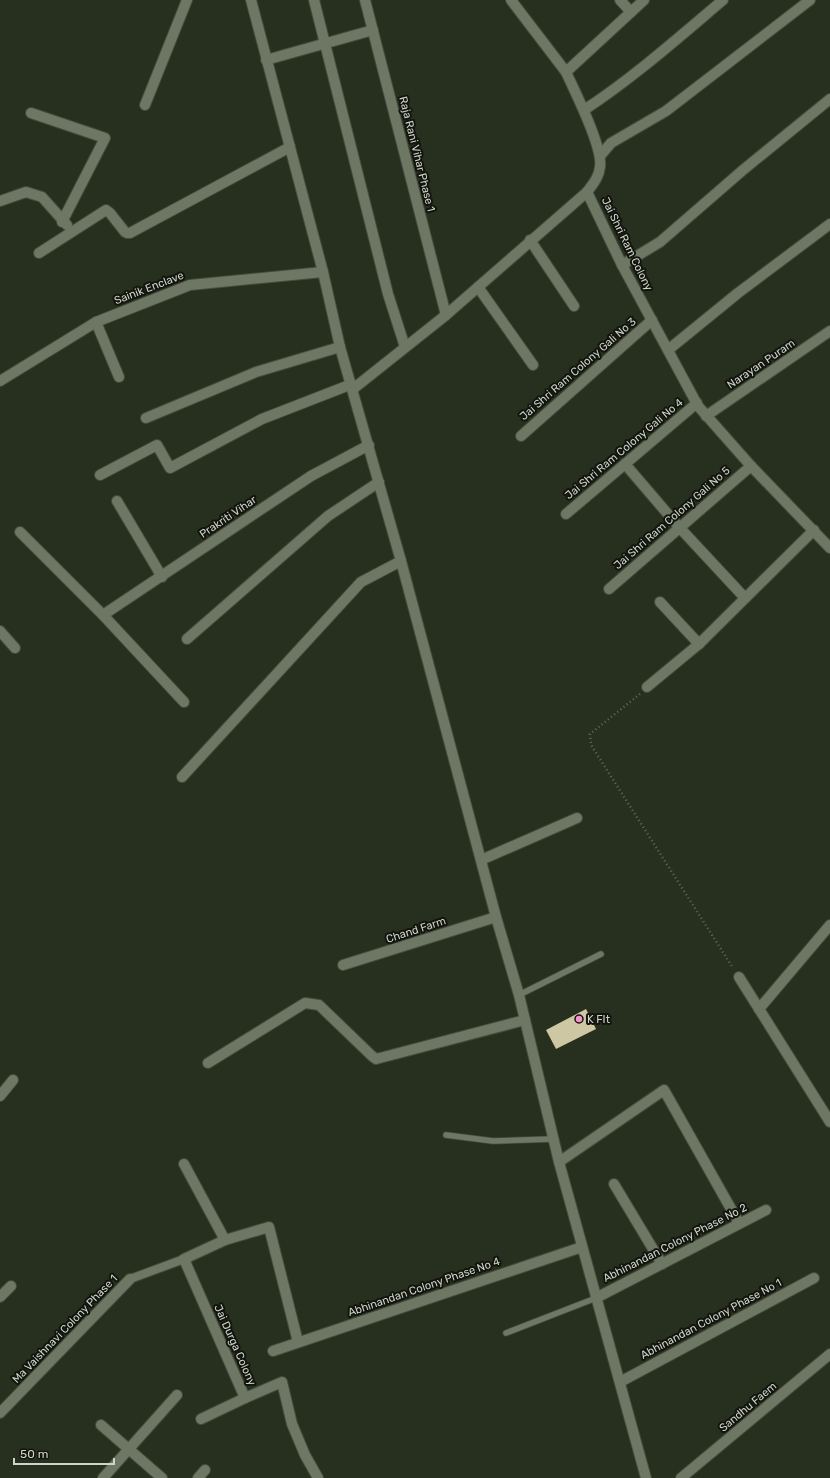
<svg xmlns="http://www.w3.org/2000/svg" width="830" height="1478" viewBox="0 0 830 1478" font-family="Rubik,sans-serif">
<rect width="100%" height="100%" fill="#272f1e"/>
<path fill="#cdc7a4" d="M586,1009l10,20 -40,20 -10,-19z"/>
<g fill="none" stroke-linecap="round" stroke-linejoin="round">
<g stroke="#454c3d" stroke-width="7">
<g id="service">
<path d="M519,995l82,-41"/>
<path d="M446,1135l47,6 60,-2"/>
<path d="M506,1333l90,-35"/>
</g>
</g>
<g stroke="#454c3d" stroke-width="10">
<path id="pedestrian" d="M130,1279l54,-20"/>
</g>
<g stroke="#454c3d" stroke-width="12">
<g id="minor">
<path d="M314,0l74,294 17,53"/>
<path d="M365,0l81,315"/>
<path d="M511,0l55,72"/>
<path d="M620,0l11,12"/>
<path d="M266,60l107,-30"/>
<path d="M145,105l42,-105"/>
<path d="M584,110c49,-32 94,-72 139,-110"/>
<path d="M31,113l74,25 -43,84"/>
<path d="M600,156l11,-13 55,-32 144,-111"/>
<path d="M587,192c6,-8 12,-15 13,-25 3,-20 -25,-75 -34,-95l78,-72"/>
<path d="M0,201l26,-9 16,5 25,28"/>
<path d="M530,240l44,66"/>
<path d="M39,253l67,-43 4,3 15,19 2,1h3l160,-86"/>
<path d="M622,265l38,-23 83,-72 87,-71"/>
<path d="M478,287l55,78"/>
<path d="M96,322l23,55"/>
<path d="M668,350l70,-57 92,-69"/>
<path d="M0,381l96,-59 94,-37 133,-13"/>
<path d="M353,389l93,-74 141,-123 35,73 76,141 53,60 79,82"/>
<path d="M706,416l124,-85"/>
<path d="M146,418l110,-46 84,-25"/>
<path d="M521,436l131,-116"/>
<path d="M625,464l54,63 66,71"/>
<path d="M100,475l57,-30 13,23 92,-49 90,-35"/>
<path d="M117,501l45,76"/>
<path d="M566,514l131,-111"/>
<path d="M20,532l83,83 81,87"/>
<path d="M609,589l142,-123"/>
<path d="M660,602l39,42"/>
<path d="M103,615l208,-139 58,-31"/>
<path d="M0,631l15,17"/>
<path d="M187,639l141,-123 51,-34"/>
<path d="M647,687l52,-43 115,-114"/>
<path d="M182,777l179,-195 40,-21"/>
<path d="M481,860l96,-42"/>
<path d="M343,965l153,-48"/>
<path d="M739,977l91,145"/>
<path d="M759,1009l71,-84"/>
<path d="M208,1063l97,-60 14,2 53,51 4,3 149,-39"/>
<path d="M0,1096l13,-16"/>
<path d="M559,1162l105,-72 75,133"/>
<path d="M184,1164l41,76 -41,19 61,139 37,-16 10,42 13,31 13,23"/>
<path d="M614,1184l48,80"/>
<path d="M225,1240l44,-13 29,115"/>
<path d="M0,1297l11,-11"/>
<path d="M596,1298l170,-88"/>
<path d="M273,1351l309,-104"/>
<path d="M620,1382l194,-104"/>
<path d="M0,1413l130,-134"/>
<path d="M201,1419l44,-21"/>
<path d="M101,1425l61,53"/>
<path d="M103,1478l74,-83"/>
<path d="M198,1478l7,-8"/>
<path d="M681,1478l149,-124"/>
</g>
</g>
<g stroke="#454c3d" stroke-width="12">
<path id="tertiary" d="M251,0l72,272 17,75 61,214 95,356 23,78 40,167 87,316"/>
</g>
<path stroke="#62695a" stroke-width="2.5" stroke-dasharray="1 3" stroke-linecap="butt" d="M640,694l-50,40 1,11 142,223"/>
<use href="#service" stroke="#6e7764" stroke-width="5.5"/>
<use href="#pedestrian" stroke="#6e7764" stroke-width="8"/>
<use href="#minor" stroke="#6e7764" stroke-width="10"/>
<use href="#tertiary" stroke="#6e7764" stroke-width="10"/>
</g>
<circle fill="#f890cb" stroke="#12150e" stroke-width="1.5" cx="579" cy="1019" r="4"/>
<g text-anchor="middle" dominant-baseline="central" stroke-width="4" stroke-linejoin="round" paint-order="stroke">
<g font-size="11" fill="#cfd4c9" stroke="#12150e">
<text transform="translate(417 154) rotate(76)">Raja Rani Vihar Phase 1</text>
<text transform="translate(627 244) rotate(64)">Jai Shri Ram Colony</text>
<text transform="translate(149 288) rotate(-21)">Sainik Enclave</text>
<text transform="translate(761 364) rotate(-34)">Narayan Puram</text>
<text transform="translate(578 369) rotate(-41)">Jai Shri Ram Colony Gali No 3</text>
<text transform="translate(624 449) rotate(-40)">Jai Shri Ram Colony Gali No 4</text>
<text transform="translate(228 517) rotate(-34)">Prakriti Vihar</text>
<text transform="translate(672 518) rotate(-41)">Jai Shri Ram Colony Gali No 5</text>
<text transform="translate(416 930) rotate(-18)">Chand Farm</text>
<text transform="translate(675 1243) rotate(-27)">Abhinandan Colony Phase No 2</text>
<text transform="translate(424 1287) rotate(-19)">Abhinandan Colony Phase No 4</text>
<text transform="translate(711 1319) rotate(-28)">Abhinandan Colony Phase No 1</text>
<text transform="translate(65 1329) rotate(-46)">Ma Vaishnavi Colony Phase 1</text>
<text transform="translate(235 1345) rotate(66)">Jai Durga Colony</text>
<text transform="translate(748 1407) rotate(-40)">Sandhu Faem</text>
</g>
<g font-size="11" fill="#cfd4c9" stroke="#12150e" text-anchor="start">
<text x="587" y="1019">K FIt</text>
</g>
</g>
<path d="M14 1458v6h100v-6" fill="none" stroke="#cfd4c9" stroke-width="2"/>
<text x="20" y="1458" font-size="12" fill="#cfd4c9" stroke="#12150e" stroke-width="3" paint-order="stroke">50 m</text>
</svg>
